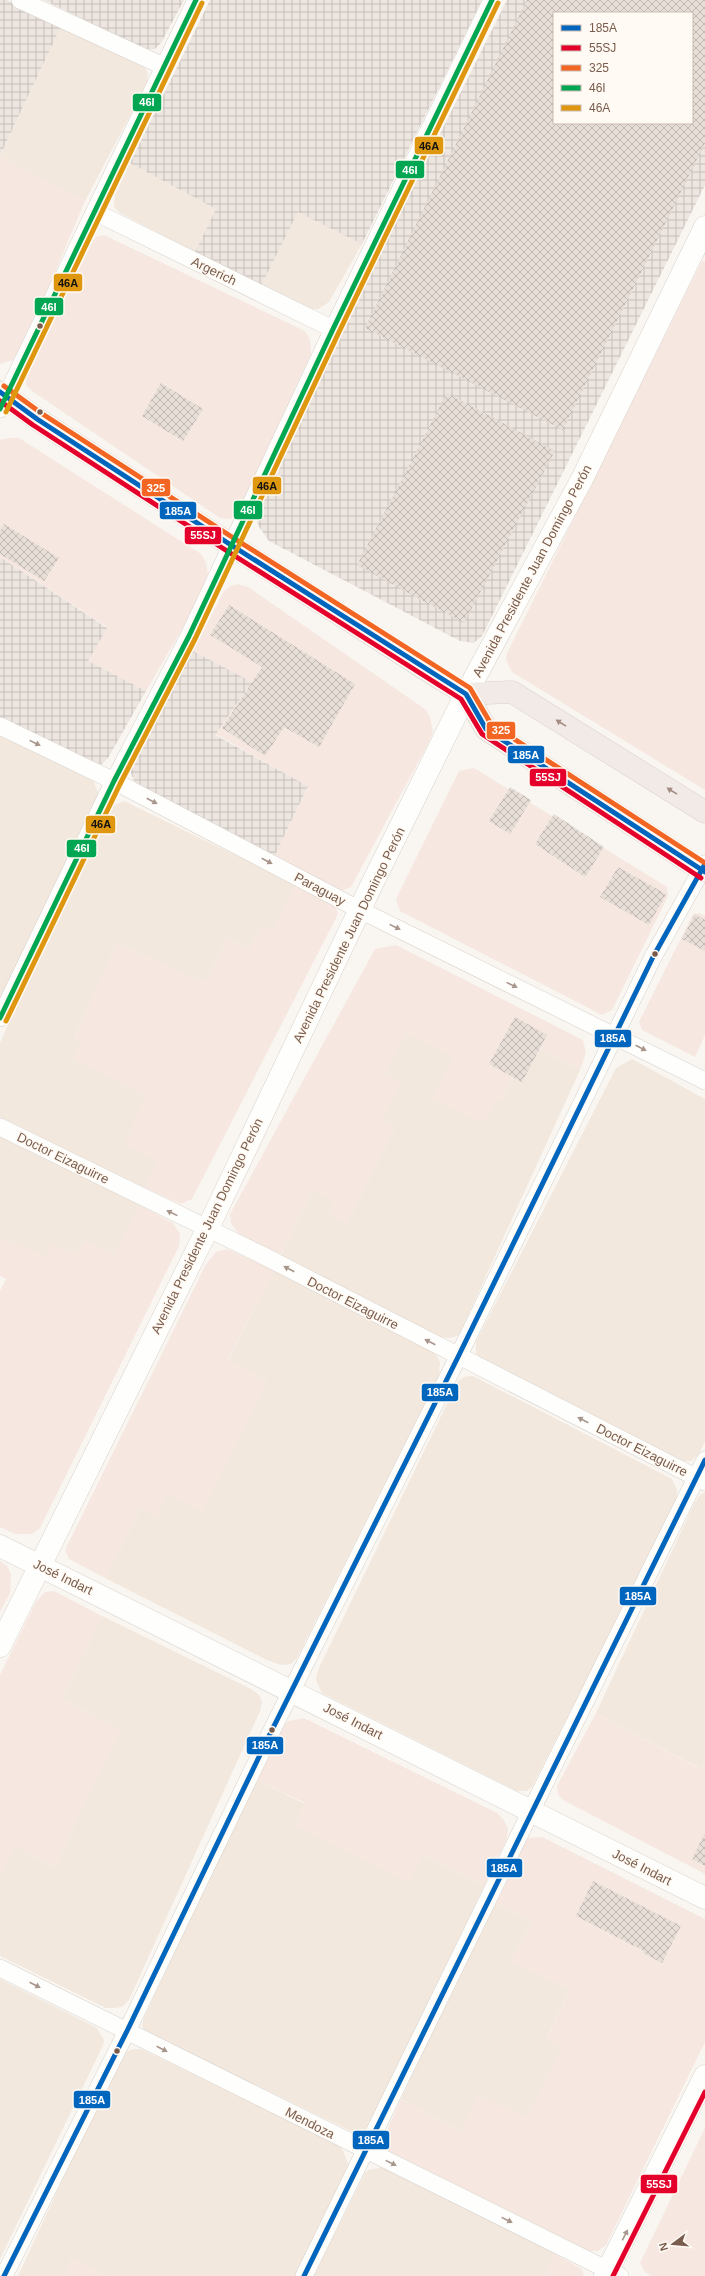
<svg xmlns="http://www.w3.org/2000/svg" width="705" height="2276" viewBox="0 0 705 2276" font-family="Arial,sans-serif">
<defs>
<pattern id="industrial-grid" width="8" height="8" patternUnits="userSpaceOnUse"><rect width="8" height="8" fill="#ede5e0"/><path d="M0 4h8M4 0v8" fill="none" stroke="#c5bdb8"/></pattern>
<pattern id="building-cross-hatch" width="8" height="8" patternUnits="userSpaceOnUse"><rect width="8" height="8" fill="#e6ded7"/><path d="M0 0l8 8M0 8l8-8" fill="none" stroke="#bfb7b1"/></pattern>
</defs>
<rect width="100%" height="100%" fill="#f9f5f0"/>
<g fill="#f2e8de">
<path d="M62,24l79,37 7,12 -1,10 -62,118 -85,-44z"/>
<path d="M130,163l86,46 -21,43 -75,-39 -6,-6 1,-12z"/>
<path d="M298,212l64,32 -33,58 -11,7h-7l-50,-23z"/>
<path d="M0,730l86,44 7,6 6,15 -99,206z"/>
<path d="M124,801l172,84 -23,45 -11,-5 -13,24 -21,-11 -24,45 -87,-40 -43,95 9,3 64,56 -22,47 33,16 -13,28 -145,-69v-76l100,-225 8,-10z"/>
<path d="M407,1032l47,24 30,67 14,-25 3,2 12,-23 7,4 20,-32 40,21 -121,265 -8,3 -14,-1 -157,-80 33,-67 22,11 -6,13 18,9 48,-96 -13,-8 3,-46z"/>
<path d="M632,1059l73,40v342l-6,13 -8,7h-9l-198,-98 -8,-10v-11l140,-274z"/>
<path d="M0,1136l140,69 -26,49 -30,-14 -7,15 -32,3 -45,-21z"/>
<path d="M274,1270l156,80 7,6 3,7 -1,13 -142,282 -6,6 -10,1 -14,-5 -162,-82 36,-70 27,-14 34,16 65,-128 -39,-21z"/>
<path d="M473,1376l199,103 5,11v10l-145,287 -6,4h-9l-195,-98 -6,-13 2,-10 140,-289 6,-4z"/>
<path d="M705,1492v269l-4,8 -105,-56 99,-211 5,-7z"/>
<path d="M102,1616l149,73 8,6 3,7 -2,9 -131,289 -7,7 -8,1h-8l-106,-52v-79l15,-31 40,21 65,-138 -58,-30z"/>
<path d="M255,1779l50,25 -9,22 112,56 14,-27 62,31 -118,245 -7,4 -215,-104 -2,-5 2,-8z"/>
<path d="M492,1901l40,20 -21,40 59,28 -23,48 16,8 -37,73 -65,14 -60,-33z"/>
<path d="M0,1979l97,49 7,12 -1,5 -103,214z"/>
<path d="M134,2049h7l198,96 4,6 6,15 -54,110h-189l-34,-17 -9,17h-45l100,-216 8,-8z"/>
<path d="M382,2167l173,87 -11,22h-230l51,-103 4,-3z"/>
</g>
<g fill="#f6e8e1">
<path d="M0,157l85,44 -57,135 -15,24 -13,4z"/>
<path d="M104,235l201,96 5,8 1,15 -75,162 -6,3 -10,-1 -188,-127 -6,-6v-7l67,-137 3,-4z"/>
<path d="M702,261l3,1v528l-193,-118 -6,-12 1,-7z"/>
<path d="M8,438h11l182,116 5,9 3,19 -63,109 -58,-30 19,-34 -107,-70v-117z"/>
<path d="M238,584l10,3 177,122 5,8 3,15 -4,10 -78,145 -7,3 -8,1 -63,-32 35,-73 -93,-52 37,-52 -59,-31 31,-60 7,-5z"/>
<path d="M474,768l193,119 1,9 -56,114 -10,5 -202,-104 -4,-12 63,-128z"/>
<path d="M296,885l38,18 4,10 -3,7 -143,279 -11,5 -36,-16 13,-28 -34,-15 22,-48 -72,-38 8,-17 -8,-4 43,-95 87,40 24,-45 21,11 13,-25 11,6z"/>
<path d="M700,913l5,3v119l-10,22 -53,-27 -3,-8 54,-108z"/>
<path d="M396,945l187,95 3,13 -6,17 -40,-21 -18,33 -9,-5 -12,23 -3,-2 -14,25 -51,-25 21,-42 -47,-23 -21,40 15,10 -19,36 13,8 -48,96 -19,-9 7,-13 -22,-11 -33,67 -40,-21 -9,-13 -1,-9 145,-265z"/>
<path d="M140,1205l33,18 7,11 -1,12 -139,282 -8,6h-17l-15,-7v-236l6,-12 -6,-3v-39l45,20 8,-14 24,12 7,-15 30,14z"/>
<path d="M227,1249l47,21 -46,90 39,22 -65,128 -34,-16 -11,23 -16,-9 -36,70 -36,-19 -4,-9 141,-286 10,-12z"/>
<path d="M0,1561l7,5 4,8 -1,19 -10,19z"/>
<path d="M54,1591l48,25 -40,83 59,30 -66,138 -40,-21 -15,33v-204l36,-73 9,-10z"/>
<path d="M596,1713l104,56 5,-8v113l-142,-74 -5,-6 -1,-8z"/>
<path d="M304,1718l193,95 8,9 3,8 -1,8 -23,48 -62,-31 -14,27 -112,-56 9,-23 -50,-24 28,-53 6,-5z"/>
<path d="M542,1837l163,82v123l-99,203 -8,6h-11l-205,-103v-7l19,-42 60,33 17,-37 48,23 36,-73 -15,-7 23,-49 -59,-28 21,-40 -40,-20 35,-63z"/>
<path d="M705,2128v148h-53l-7,-4 -5,-9z"/>
<path d="M555,2254l27,15 2,7h-40z"/>
<path d="M72,2259l34,17h-43z"/>
</g>
<g fill="url(#industrial-grid)" fill-rule="evenodd">
<path d="M0,0h7l55,24 -62,132z"/>
<path d="M44,0h140l-23,43 -6,6 -9,1z"/>
<path d="M210,0h272l-120,244 -64,-32 -37,74 -66,-34 21,-43 -86,-46z"/>
<path d="M507,0h198v185l-223,451 -8,7 -14,-2 -191,-100 -10,-14 -5,-14 6,-20zM554,13h138v110h-138z"/>
<path d="M0,557l107,71 -19,33 58,30 -38,67 -6,6 -9,-1 -93,-44z"/>
<path d="M193,651l59,31 -37,53 93,51 -35,73 -135,-73 -5,-7 -3,-9 2,-8z"/>
</g>
<g fill="url(#building-cross-hatch)" fill-rule="evenodd">
<path d="M527,0h178v143l-142,287 -198,-102zM554,13h138v110h-138z"/>
<path d="M161,383l42,26 -20,32 -41,-25z"/>
<path d="M447,393l108,58 -91,172 -107,-58z"/>
<path d="M4,524l55,34 -15,23 -44,-27v-23z"/>
<path d="M229,605l126,79 -36,63 -35,-20 -19,29 -43,-28 40,-61 -52,-32z"/>
<path d="M510,787l21,13 -21,34 -21,-13z"/>
<path d="M554,814l50,33 -19,30 -50,-33z"/>
<path d="M618,867l48,27 -17,31 -49,-28z"/>
<path d="M695,914l10,6v31l-23,-12z"/>
<path d="M515,1017l32,18 -25,47 -33,-18z"/>
<path d="M705,1833v33l-13,-7z"/>
<path d="M593,1881l88,45 -19,37 -19,-10 1,-2 -68,-35z"/>
</g>
<g fill="none" stroke-linecap="round" stroke-linejoin="round">
<g stroke="#d7d1cb" stroke-width="18">
<g id="street">
<path d="M20,0l143,66"/>
<path d="M95,212l238,117"/>
<path d="M0,409l196,-409"/>
<path d="M0,726l114,55 246,129 345,171"/>
<path d="M0,1018l114,-237 75,-145 144,-307 159,-329"/>
<path d="M0,1127l262,128 443,227"/>
<path d="M0,1968l620,308"/>
<path d="M4,2276l123,-245 144,-299 187,-375 195,-400 52,-93"/>
<path d="M304,2276l227,-465 174,-351"/>
</g>
</g>
<g stroke="#d9d2cb" stroke-width="23">
<g id="secondary">
<path d="M0,1546l705,352"/>
<path d="M0,1646l207,-416 165,-346 94,-190 116,-215 123,-252"/>
<path d="M605,2276l100,-200"/>
</g>
</g>
<g stroke="#dad1cc" stroke-width="23">
<g id="highway">
<path d="M0,392l37,27 194,126 210,134 25,15 46,-2 193,120"/>
<path d="M466,694l20,35 219,143"/>
</g>
</g>
<use href="#street" stroke="#fefefd" stroke-width="17"/>
<use href="#secondary" stroke="#fefefd" stroke-width="22"/>
<use href="#highway" stroke="#f2eae7" stroke-width="22"/>
<g stroke="#fffaf3" stroke-width="8">
<g id="bus-1">
<path d="M0,392l37,27 194,126 235,149 20,35 219,143"/>
<path d="M4,2276l123,-245 144,-299 187,-375 195,-400 52,-93"/>
<path d="M304,2276l401,-816"/>
</g>
</g>
<g stroke="#fffaf3" stroke-width="8">
<g id="bus-2">
<path d="M0,401l33,24 194,126 234,148 21,35 219,144"/>
<path d="M613,2276l92,-184"/>
</g>
</g>
<g stroke="#fffaf3" stroke-width="8">
<path id="bus-3" d="M4,386l37,27 194,126 235,149 21,36 214,139"/>
</g>
<g stroke="#fffaf3" stroke-width="8">
<g id="bus-4">
<path d="M0,409l196,-409"/>
<path d="M0,1018l114,-237 75,-145 144,-307 159,-329"/>
</g>
</g>
<g stroke="#fffaf3" stroke-width="8">
<g id="bus-5">
<path d="M6,412l196,-409"/>
<path d="M6,1021l114,-237 75,-145 144,-307 159,-329"/>
</g>
</g>
<use href="#bus-1" stroke="#0065bd" stroke-width="5"/>
<use href="#bus-2" stroke="#e4002b" stroke-width="5"/>
<use href="#bus-3" stroke="#f26522" stroke-width="5"/>
<use href="#bus-4" stroke="#00a651" stroke-width="5"/>
<use href="#bus-5" stroke="#de970f" stroke-width="5"/>
</g>
<defs><path id="oneway-solid" d="M-6-.8H1V-3.2L6.5 0L1 3.2V.8H-6Z"/></defs>
<g fill="#a48e83">
<use href="#oneway-solid" transform="translate(561 723) rotate(-148)"/>
<use href="#oneway-solid" transform="translate(672 791) rotate(-148)"/>
</g>
<g fill="#a8958b">
<use href="#oneway-solid" transform="translate(35 743) rotate(26)"/>
<use href="#oneway-solid" transform="translate(152 801) rotate(28)"/>
<use href="#oneway-solid" transform="translate(267 861) rotate(28)"/>
<use href="#oneway-solid" transform="translate(395 927) rotate(26)"/>
<use href="#oneway-solid" transform="translate(512 985) rotate(26)"/>
<use href="#oneway-solid" transform="translate(641 1048) rotate(27)"/>
<use href="#oneway-solid" transform="translate(172 1213) rotate(-154)"/>
<use href="#oneway-solid" transform="translate(289 1269) rotate(-153)"/>
<use href="#oneway-solid" transform="translate(430 1342) rotate(-153)"/>
<use href="#oneway-solid" transform="translate(583 1420) rotate(-153)"/>
<use href="#oneway-solid" transform="translate(35 1985) rotate(27)"/>
<use href="#oneway-solid" transform="translate(162 2049) rotate(27)"/>
<use href="#oneway-solid" transform="translate(391 2163) rotate(26)"/>
<use href="#oneway-solid" transform="translate(507 2220) rotate(26)"/>
<use href="#oneway-solid" transform="translate(625 2235) rotate(-63)"/>
</g>
<g fill="#7a5c4d" stroke="#fffaf3" stroke-width="1.5">
<circle cx="40" cy="326" r="3.5"/>
<circle cx="40" cy="412" r="3.5"/>
<circle cx="655" cy="954" r="3.5"/>
<circle cx="272" cy="1730" r="3.5"/>
<circle cx="117" cy="2051" r="3.5"/>
</g>
<g text-anchor="middle" dominant-baseline="central" stroke-width="3" stroke-linejoin="round" paint-order="stroke">
<g font-size="13" fill="#7a5c4d" stroke="#fffaf3">
<text transform="translate(214 271) rotate(26)">Argerich</text>
<text transform="translate(532 571) rotate(-62)">Avenida Presidente Juan Domingo Perón</text>
<text transform="translate(320 889) rotate(28)">Paraguay</text>
<text transform="translate(349 935) rotate(-64)">Avenida Presidente Juan Domingo Perón</text>
<text transform="translate(63 1158) rotate(26)">Doctor Eizaguirre</text>
<text transform="translate(207 1226) rotate(-64)">Avenida Presidente Juan Domingo Perón</text>
<text transform="translate(353 1303) rotate(27)">Doctor Eizaguirre</text>
<text transform="translate(642 1450) rotate(27)">Doctor Eizaguirre</text>
<text transform="translate(63 1577) rotate(26)">José Indart</text>
<text transform="translate(353 1721) rotate(27)">José Indart</text>
<text transform="translate(642 1867) rotate(27)">José Indart</text>
<text transform="translate(310 2123) rotate(27)">Mendoza</text>
</g>
</g>
<g stroke="#fffaf3" stroke-width="1.5">
<rect x="132" y="93" width="30" height="19" rx="4" fill="#00a651"/>
<rect x="414" y="136" width="30" height="19" rx="4" fill="#de970f"/>
<rect x="395" y="160" width="30" height="19" rx="4" fill="#00a651"/>
<rect x="53" y="273" width="30" height="19" rx="4" fill="#de970f"/>
<rect x="34" y="297" width="30" height="19" rx="4" fill="#00a651"/>
<rect x="252" y="476" width="30" height="19" rx="4" fill="#de970f"/>
<rect x="141" y="478" width="30" height="19" rx="4" fill="#f26522"/>
<rect x="233" y="500" width="30" height="20" rx="4" fill="#00a651"/>
<rect x="159" y="501" width="38" height="19" rx="4" fill="#0065bd"/>
<rect x="184" y="526" width="38" height="19" rx="4" fill="#e4002b"/>
<rect x="486" y="721" width="30" height="19" rx="4" fill="#f26522"/>
<rect x="507" y="745" width="38" height="19" rx="4" fill="#0065bd"/>
<rect x="529" y="768" width="38" height="19" rx="4" fill="#e4002b"/>
<rect x="85" y="815" width="31" height="19" rx="4" fill="#de970f"/>
<rect x="66" y="839" width="31" height="19" rx="4" fill="#00a651"/>
<rect x="594" y="1029" width="38" height="19" rx="4" fill="#0065bd"/>
<rect x="421" y="1383" width="38" height="19" rx="4" fill="#0065bd"/>
<rect x="619" y="1586" width="38" height="20" rx="4" fill="#0065bd"/>
<rect x="246" y="1736" width="38" height="19" rx="4" fill="#0065bd"/>
<rect x="486" y="1858" width="37" height="20" rx="4" fill="#0065bd"/>
<rect x="73" y="2090" width="38" height="19" rx="4" fill="#0065bd"/>
<rect x="352" y="2130" width="38" height="20" rx="4" fill="#0065bd"/>
<rect x="640" y="2174" width="38" height="20" rx="4" fill="#e4002b"/>
</g>
<g font-size="11" text-anchor="middle" font-weight="bold" fill="#fff">
<text x="147" y="106">46I</text>
<text x="410" y="174">46I</text>
<text x="49" y="311">46I</text>
<text x="156" y="492">325</text>
<text x="248" y="514">46I</text>
<text x="178" y="515">185A</text>
<text x="203" y="539">55SJ</text>
<text x="501" y="734">325</text>
<text x="526" y="759">185A</text>
<text x="548" y="781">55SJ</text>
<text x="82" y="852">46I</text>
<text x="613" y="1042">185A</text>
<text x="440" y="1396">185A</text>
<text x="638" y="1600">185A</text>
<text x="265" y="1749">185A</text>
<text x="504" y="1872">185A</text>
<text x="92" y="2104">185A</text>
<text x="371" y="2144">185A</text>
<text x="659" y="2188">55SJ</text>
</g>
<g font-size="11" text-anchor="middle" font-weight="bold" fill="#111">
<text x="429" y="150">46A</text>
<text x="68" y="287">46A</text>
<text x="267" y="490">46A</text>
<text x="101" y="828">46A</text>
</g>
<rect x="553" y="12" width="140" height="112" fill="#fffaf3" stroke="#cabbb1"/>
<rect x="561" y="25" width="20" height="6" fill="#0065bd" stroke="#cabbb1"/>
<text x="589" y="32" font-size="12" fill="#7a5c4d">185A</text>
<rect x="561" y="45" width="20" height="6" fill="#e4002b" stroke="#cabbb1"/>
<text x="589" y="52" font-size="12" fill="#7a5c4d">55SJ</text>
<rect x="561" y="65" width="20" height="6" fill="#f26522" stroke="#cabbb1"/>
<text x="589" y="72" font-size="12" fill="#7a5c4d">325</text>
<rect x="561" y="85" width="20" height="6" fill="#00a651" stroke="#cabbb1"/>
<text x="589" y="92" font-size="12" fill="#7a5c4d">46I</text>
<rect x="561" y="105" width="20" height="6" fill="#de970f" stroke="#cabbb1"/>
<text x="589" y="112" font-size="12" fill="#7a5c4d">46A</text>
<g transform="translate(673 2244) rotate(254)" stroke="#fffaf3" stroke-width="3" paint-order="stroke">
<path d="M0-3L7 15L0 10L-7 15Z" fill="#7a5c4d"/>
<text y="-6" font-size="11" font-weight="bold" text-anchor="middle" fill="#7a5c4d">N</text>
</g>
</svg>
